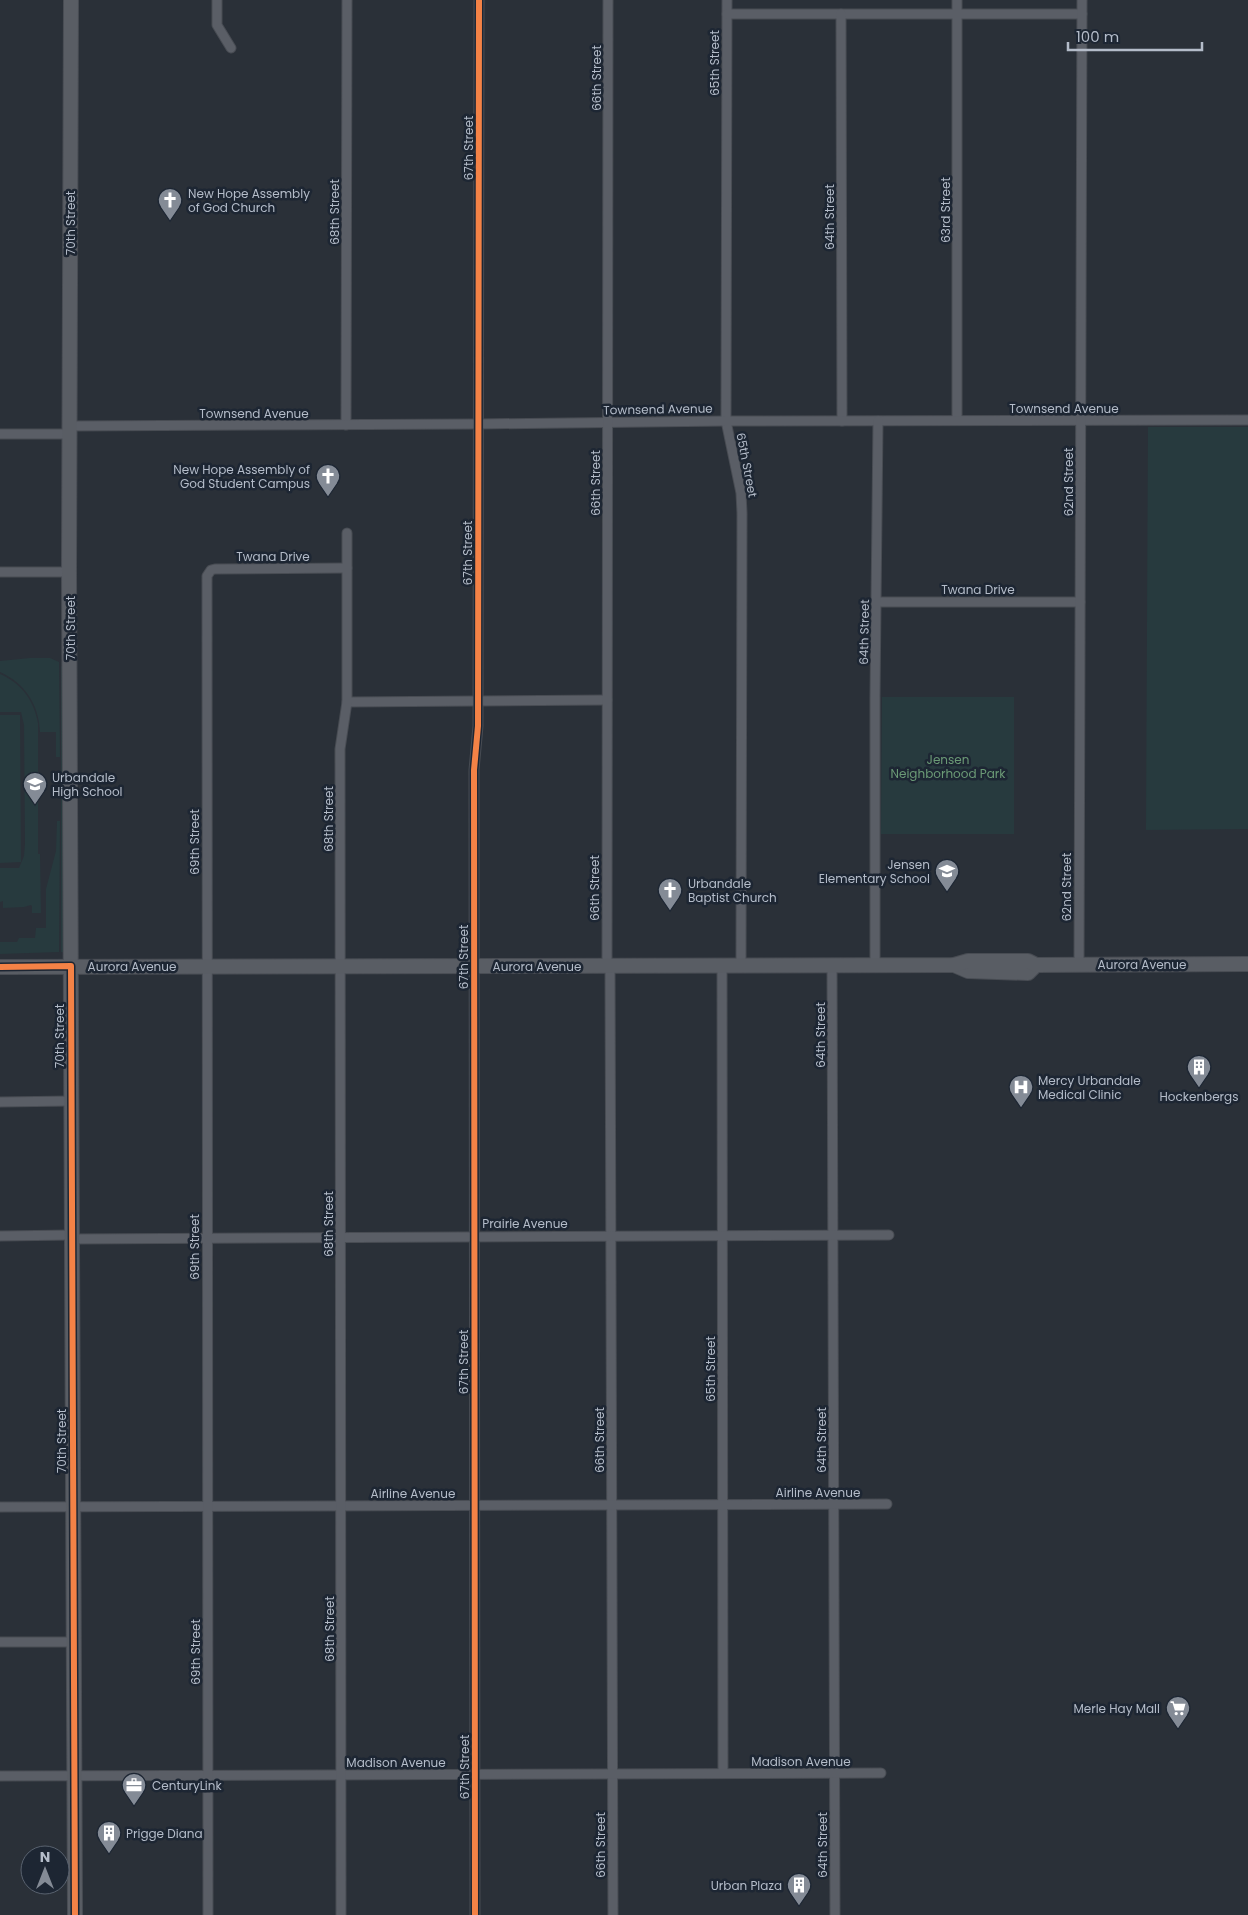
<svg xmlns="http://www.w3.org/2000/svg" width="1248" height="1915" viewBox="0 0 1248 1915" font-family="Poppins,sans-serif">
<rect width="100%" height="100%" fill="#2a3038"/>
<g fill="#273a3e">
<path d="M1148,427h100v402l-102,1z"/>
<path d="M30,658h20l9,4 1,95h-4v-25h-16c-1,-27 -15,-49 -40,-60v-11z"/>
<path d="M62,665l2,287h-3v-285z"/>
<path d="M0,674c21,9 34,26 38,49v131h2l1,59h-9v-7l-1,-1 -7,2 -21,1v-7l-3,1v-34h19l5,-12 1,-12 -1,-119 -3,-13h-21z"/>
<path d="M882,697h132v137h-133z"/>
<path d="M0,715h20l1,147 -21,1z"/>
<path d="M57,821h3l-1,131 -59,2v-12h17l2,-4h16l1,-10h10v-39l10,-38z"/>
</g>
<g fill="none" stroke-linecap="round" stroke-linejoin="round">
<g stroke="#484c53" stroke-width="11">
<g id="street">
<path d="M217,0v25l14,23"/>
<path d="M727,0l-1,421 15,72 1,20 -1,452"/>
<path d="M727,14h355"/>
<path d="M841,14l1,407"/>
<path d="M957,420v-420"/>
<path d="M346,425l1,-425"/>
<path d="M69,426l410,-2 247,-3 522,-1"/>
<path d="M0,434h69"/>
<path d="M0,572h69"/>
<path d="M877,602h203"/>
<path d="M347,702l260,-2"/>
<path d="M722,965l1,808"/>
<path d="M832,965l3,950"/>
<path d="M875,965v-268l3,-276"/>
<path d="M1079,965l3,-965"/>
<path d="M607,966l1,-966"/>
<path d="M610,966l3,949"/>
<path d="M0,1102l71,-1"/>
<path d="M0,1236l72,-1"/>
<path d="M72,1239l817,-4"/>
<path d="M0,1507l887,-3"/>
<path d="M0,1642h73"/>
<path d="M0,1776l881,-3"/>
<path d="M208,1915l-1,-1339 4,-6 4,-1 132,-1"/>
<path d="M341,1915l-1,-1166 7,-47v-169"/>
<path d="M475,1915l-1,-1145 4,-44 1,-726"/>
</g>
</g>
<g stroke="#484c53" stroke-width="16">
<g id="secondary">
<path d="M71,0l-2,572 6,1343"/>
<path d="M954,965l14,6 60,2 8,-8"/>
<path d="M0,967l954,-2 14,-4h60l8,4 212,-1"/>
</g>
</g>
<use href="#street" stroke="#5a5e66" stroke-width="9"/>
<use href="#secondary" stroke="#595d64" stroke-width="14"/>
<g stroke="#1d2633" stroke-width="9">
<g id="cycleway">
<path d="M0,967l71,-1 4,949"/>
<path d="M475,1915l-1,-1145 4,-44 1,-726"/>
</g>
</g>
<use href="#cycleway" stroke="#f48246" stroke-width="6"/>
</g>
<defs>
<g id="church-pin" transform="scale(1.25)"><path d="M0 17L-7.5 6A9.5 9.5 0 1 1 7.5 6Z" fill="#848b96" stroke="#1d2633"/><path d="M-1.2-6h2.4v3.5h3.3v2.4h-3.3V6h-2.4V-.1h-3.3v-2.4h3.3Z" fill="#fff"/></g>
<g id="school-pin" transform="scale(1.25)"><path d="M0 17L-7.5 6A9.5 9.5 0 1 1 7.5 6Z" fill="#848b96" stroke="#1d2633"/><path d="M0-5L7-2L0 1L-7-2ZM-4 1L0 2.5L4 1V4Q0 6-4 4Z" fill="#fff"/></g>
<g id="building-pin" transform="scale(1.25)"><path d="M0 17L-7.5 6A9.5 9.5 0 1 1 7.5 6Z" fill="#848b96" stroke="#1d2633"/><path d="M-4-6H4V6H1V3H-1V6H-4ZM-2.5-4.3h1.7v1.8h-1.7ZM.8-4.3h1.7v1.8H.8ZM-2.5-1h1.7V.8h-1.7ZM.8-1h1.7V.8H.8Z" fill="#fff"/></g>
<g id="hospital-pin" transform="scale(1.25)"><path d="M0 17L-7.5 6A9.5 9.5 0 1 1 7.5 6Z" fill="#848b96" stroke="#1d2633"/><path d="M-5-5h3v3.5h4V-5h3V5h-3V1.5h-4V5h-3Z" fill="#fff"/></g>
<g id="supermarket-pin" transform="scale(1.25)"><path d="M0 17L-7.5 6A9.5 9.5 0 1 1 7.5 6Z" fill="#848b96" stroke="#1d2633"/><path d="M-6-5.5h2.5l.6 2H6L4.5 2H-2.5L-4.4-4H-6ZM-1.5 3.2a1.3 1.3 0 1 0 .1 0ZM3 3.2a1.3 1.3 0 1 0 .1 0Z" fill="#fff"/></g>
<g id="office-pin" transform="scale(1.25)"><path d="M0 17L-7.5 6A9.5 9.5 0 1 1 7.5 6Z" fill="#848b96" stroke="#1d2633"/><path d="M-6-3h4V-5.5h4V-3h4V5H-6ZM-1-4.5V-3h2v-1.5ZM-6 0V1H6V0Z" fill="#fff"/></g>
</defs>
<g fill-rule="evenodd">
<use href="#church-pin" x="170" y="200"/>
<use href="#church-pin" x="328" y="476"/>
<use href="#school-pin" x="35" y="784"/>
<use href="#school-pin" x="947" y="871"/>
<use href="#church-pin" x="670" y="890"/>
<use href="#building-pin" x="1199" y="1067"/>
<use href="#hospital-pin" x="1021" y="1087"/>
<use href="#supermarket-pin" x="1178" y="1708"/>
<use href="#office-pin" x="134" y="1785"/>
<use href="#building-pin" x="109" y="1833"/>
<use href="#building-pin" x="799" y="1885"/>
</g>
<g text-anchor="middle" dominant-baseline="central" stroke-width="5" stroke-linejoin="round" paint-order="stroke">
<g font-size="12" fill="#b4bcc9" stroke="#1d2633">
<text transform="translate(714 63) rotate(-90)">65th Street</text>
<text transform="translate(596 78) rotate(-90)">66th Street</text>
<text transform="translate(468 148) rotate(-90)">67th Street</text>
<text transform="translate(945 210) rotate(-90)">63rd Street</text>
<text transform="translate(334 212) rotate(-90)">68th Street</text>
<text transform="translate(829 217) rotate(-90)">64th Street</text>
<text transform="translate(70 223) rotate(-90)">70th Street</text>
<text x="1064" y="408">Townsend Avenue</text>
<text transform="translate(658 409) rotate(-1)">Townsend Avenue</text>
<text x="254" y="413">Townsend Avenue</text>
<text transform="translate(747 465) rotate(79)">65th Street</text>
<text transform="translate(1068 482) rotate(-90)">62nd Street</text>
<text transform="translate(595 483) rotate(-90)">66th Street</text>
<text transform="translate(467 553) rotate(-90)">67th Street</text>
<text x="273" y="556">Twana Drive</text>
<text x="978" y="589">Twana Drive</text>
<text transform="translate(70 628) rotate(-90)">70th Street</text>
<text transform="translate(864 632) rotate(-89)">64th Street</text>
<text transform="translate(328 819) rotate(-90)">68th Street</text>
<text transform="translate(194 842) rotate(-90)">69th Street</text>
<text transform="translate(1066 887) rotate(-90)">62nd Street</text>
<text transform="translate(594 888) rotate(-90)">66th Street</text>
<text transform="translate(463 957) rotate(-90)">67th Street</text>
<text x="1142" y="964">Aurora Avenue</text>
<text x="132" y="966">Aurora Avenue</text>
<text x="537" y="966">Aurora Avenue</text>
<text transform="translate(820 1035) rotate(-90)">64th Street</text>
<text transform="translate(59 1036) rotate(-90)">70th Street</text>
<text x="525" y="1223">Prairie Avenue</text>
<text transform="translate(328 1224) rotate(-90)">68th Street</text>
<text transform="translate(194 1247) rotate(-90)">69th Street</text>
<text transform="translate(463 1362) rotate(-90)">67th Street</text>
<text transform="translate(710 1369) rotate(-90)">65th Street</text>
<text transform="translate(599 1440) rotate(-90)">66th Street</text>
<text transform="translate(821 1440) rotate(-90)">64th Street</text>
<text transform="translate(61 1441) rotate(-90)">70th Street</text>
<text x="818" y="1492">Airline Avenue</text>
<text x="413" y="1493">Airline Avenue</text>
<text transform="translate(329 1629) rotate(-90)">68th Street</text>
<text transform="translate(195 1652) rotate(-90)">69th Street</text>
<text x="801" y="1761">Madison Avenue</text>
<text x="396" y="1762">Madison Avenue</text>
<text transform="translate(464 1767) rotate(-90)">67th Street</text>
<text transform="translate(600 1845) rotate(-90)">66th Street</text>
<text transform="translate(822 1845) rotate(-90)">64th Street</text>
</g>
<g font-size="12" fill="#b4bcc9" stroke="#1d2633" text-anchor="start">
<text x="188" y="193">New Hope Assembly<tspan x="188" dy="14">of God Church</tspan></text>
<text x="310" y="469" text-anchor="end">New Hope Assembly of<tspan x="310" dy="14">God Student Campus</tspan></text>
<text x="52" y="777">Urbandale<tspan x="52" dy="14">High School</tspan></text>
<text x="930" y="864" text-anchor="end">Jensen<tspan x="930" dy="14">Elementary School</tspan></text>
<text x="688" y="883">Urbandale<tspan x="688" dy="14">Baptist Church</tspan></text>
<text x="1038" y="1080">Mercy Urbandale<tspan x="1038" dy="14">Medical Clinic</tspan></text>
<text x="1199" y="1096" text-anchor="middle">Hockenbergs</text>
<text x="1160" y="1708" text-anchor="end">Merle Hay Mall</text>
<text x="152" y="1785">CenturyLink</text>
<text x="126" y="1833">Prigge Diana</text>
<text x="782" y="1885" text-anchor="end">Urban Plaza</text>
</g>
<g font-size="12" fill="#6b9a76" stroke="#1d2633">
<text x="948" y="759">Jensen<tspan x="948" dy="14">Neighborhood Park</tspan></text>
</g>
</g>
<g transform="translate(45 1870)"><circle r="24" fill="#1d2633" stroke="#59626f"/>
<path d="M0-4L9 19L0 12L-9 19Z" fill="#848b96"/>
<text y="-8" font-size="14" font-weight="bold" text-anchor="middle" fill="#b4bcc9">N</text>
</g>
<path d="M1068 42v8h134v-8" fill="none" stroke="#b4bcc9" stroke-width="2.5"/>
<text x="1076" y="42" font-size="15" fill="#b4bcc9" stroke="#1d2633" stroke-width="4" paint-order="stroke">100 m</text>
</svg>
